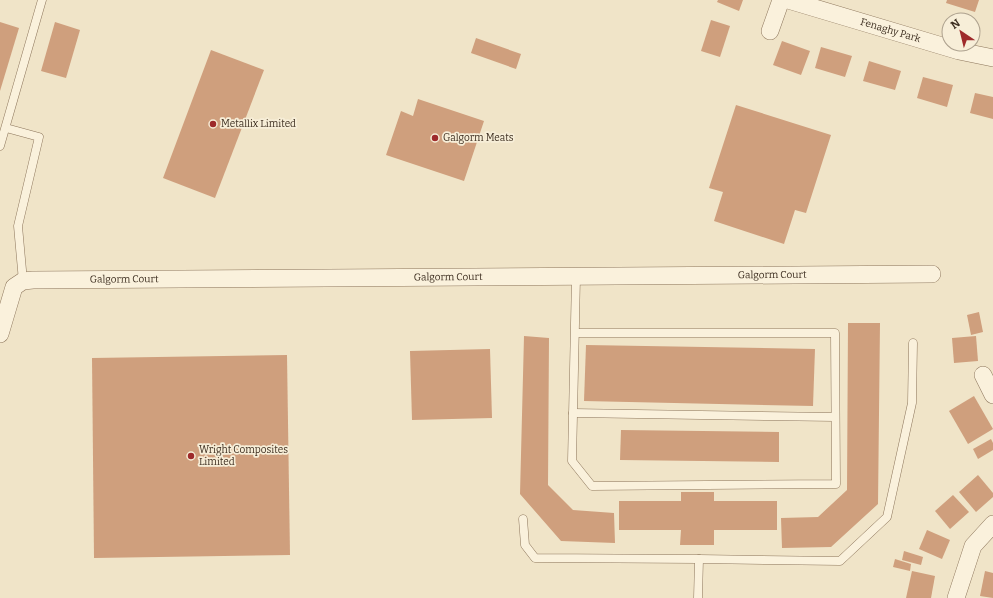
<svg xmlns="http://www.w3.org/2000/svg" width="993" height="598" viewBox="0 0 993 598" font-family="Bitter,serif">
<rect width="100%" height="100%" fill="#f0e4c8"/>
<g fill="#cf9f7d">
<path d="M718,0h25l-4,11 -22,-9z"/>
<path d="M947,0h32l-4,12 -29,-9z"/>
<path d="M711,20l19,6 -10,31 -19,-6z"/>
<path d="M0,22l19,6 -19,63z"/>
<path d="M55,22l25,8 -14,48 -25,-7z"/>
<path d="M476,38l45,16 -5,15 -45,-16z"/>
<path d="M782,41l28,10 -9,24 -28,-10z"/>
<path d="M821,47l31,9 -7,21 -30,-9z"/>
<path d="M211,50l53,20 -49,128 -52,-20z"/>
<path d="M869,61l32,10 -6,19 -32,-9z"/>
<path d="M923,77l30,8 -6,22 -30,-9z"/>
<path d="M975,93l18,4v22l-23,-6z"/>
<path d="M418,99l66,22 -20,60 -78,-26 15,-44 12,5z"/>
<path d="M736,105l95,30 -25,78 -11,-3 -11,34 -70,-23 9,-29 -14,-4z"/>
<path d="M979,312l4,20 -12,3 -4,-20z"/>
<path d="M848,323h32l-2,181 -47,43 -49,1 -1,-30 37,-1 29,-27z"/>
<path d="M524,336l25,2 -1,147 25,25 41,3 1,30 -54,-2 -41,-47z"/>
<path d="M976,336l2,25 -24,2 -2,-25z"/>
<path d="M586,345l229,4 -2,57 -229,-5z"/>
<path d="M490,349l2,69 -80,2 -2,-69z"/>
<path d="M287,355l3,200 -196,3 -2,-200z"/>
<path d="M974,396l19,33 -25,15 -19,-33z"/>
<path d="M621,430l158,2v30l-159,-2z"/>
<path d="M991,439l2,4v7l-15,9 -5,-10z"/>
<path d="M978,475l15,18v4l-17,15 -17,-20z"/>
<path d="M681,492h33v9h63v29h-63v15h-34l1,-15h-62v-29h62z"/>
<path d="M953,495l16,17 -19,17 -15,-18z"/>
<path d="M927,530l23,10 -8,19 -23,-10z"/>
<path d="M904,551l19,6 -2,8 -19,-5z"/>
<path d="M895,559l16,5 -1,7 -17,-4z"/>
<path d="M912,571l23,5 -4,22h-25z"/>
<path d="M985,571l8,2v25l-13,-2z"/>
</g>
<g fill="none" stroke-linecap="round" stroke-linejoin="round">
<g stroke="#8d765c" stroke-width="9">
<g id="service">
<path d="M6,128l33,9 -21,89 5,55"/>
<path d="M0,146l42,-146"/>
<path d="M575,333h260l1,151 -244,2 -20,-25 4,-184"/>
<path d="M573,413l262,4"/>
<path d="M523,519l2,26 10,13 164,1"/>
<path d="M698,598l1,-39 141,2 47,-44 25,-114 1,-60"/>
</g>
</g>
<g stroke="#8d765c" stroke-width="18">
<g id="minor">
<path id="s1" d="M788,0l171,51 34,7"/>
<path d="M770,31l11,-31"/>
<path id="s2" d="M0,334l14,-47 9,-6 10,-1 899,-6"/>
<path d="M983,375l10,20"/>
<path d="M956,598l17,-52 20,-22"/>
</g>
</g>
<use href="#service" stroke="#faf1dc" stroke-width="8"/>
<use href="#minor" stroke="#faf1dc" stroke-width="17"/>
</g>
<g fill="#9e2a2b" stroke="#f7eed8" stroke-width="1.5">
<circle cx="213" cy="124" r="4"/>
<circle cx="435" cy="138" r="4"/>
<circle cx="191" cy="456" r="4"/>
</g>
<g text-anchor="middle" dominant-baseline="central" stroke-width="3.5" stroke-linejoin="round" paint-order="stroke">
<g font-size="10" fill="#3d2e20" stroke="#f7eed8">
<text stroke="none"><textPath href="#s1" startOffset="107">Fenaghy Park</textPath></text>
<text stroke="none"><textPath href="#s2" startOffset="809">Galgorm Court</textPath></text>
<text stroke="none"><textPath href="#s2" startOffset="485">Galgorm Court</textPath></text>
<text stroke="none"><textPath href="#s2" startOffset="161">Galgorm Court</textPath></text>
</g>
<g font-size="10" fill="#3d2e20" stroke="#f7eed8" text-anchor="start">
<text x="221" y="124">Metallix Limited</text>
<text x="443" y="138">Galgorm Meats</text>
<text x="199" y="450">Wright Composites<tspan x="199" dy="12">Limited</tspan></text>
</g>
</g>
<g transform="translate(961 32) rotate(325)"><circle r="19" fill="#f7eed8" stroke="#ada18e"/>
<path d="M0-3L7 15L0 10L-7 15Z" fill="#9e2a2b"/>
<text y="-6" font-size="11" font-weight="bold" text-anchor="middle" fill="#3d2e20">N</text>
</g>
</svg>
